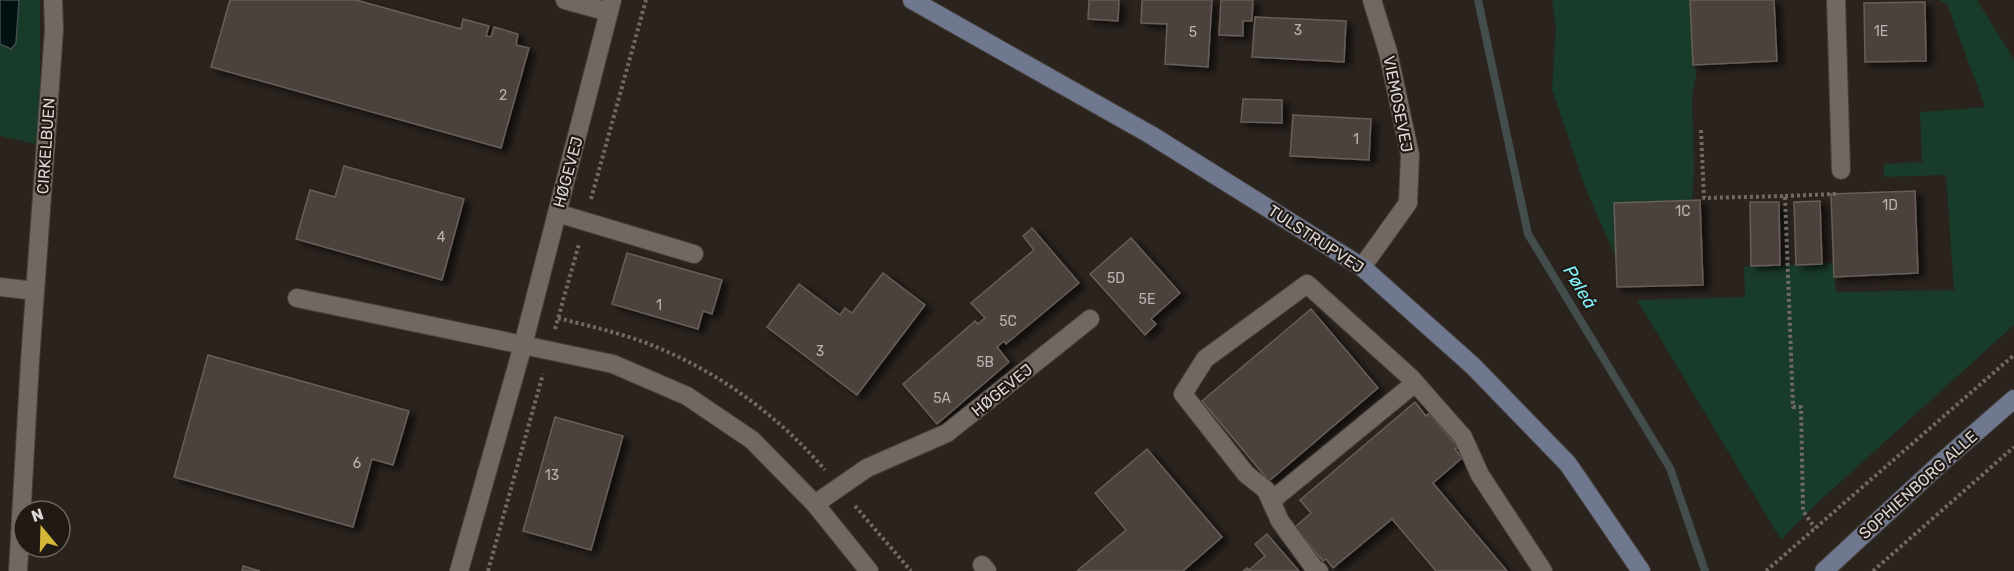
<svg xmlns="http://www.w3.org/2000/svg" width="2014" height="571" viewBox="0 0 2014 571" font-family="Rubik,sans-serif">
<defs>
<filter id="shadow"><feDropShadow dx="6" dy="4" stdDeviation="3" flood-color="#0009"/></filter>
</defs>
<rect width="100%" height="100%" fill="#2a231e"/>
<g fill="#193b29">
<path d="M0,0h40v145l-40,-9z"/>
<path d="M1552,0h138l3,65 4,5 -5,26 2,74 -2,31 -76,57 -31,-71 -33,-98 4,-62z"/>
<path d="M1939,0h38l37,60v265l-200,181 -33,34 -144,-240 108,-3 -1,-30 89,-4 3,29 118,-2 -8,-115 -62,2v-13l38,-2 -2,-50 65,-5 -38,-103z"/>
</g>
<path fill="#001112" stroke="#424d4c" stroke-width="1.5" d="M0,0h19l-3,43 -5,6 -11,-5z"/>
<g fill="none" stroke-linecap="round" stroke-linejoin="round">
<path stroke="#424d4c" stroke-width="8" d="M1478,0l50,234 142,234 35,103"/>
</g>
<g fill="#4b433d" stroke="#675e58" stroke-width="1.5" filter="url(#shadow)">
<path d="M230,0h126l105,29 2,-10 26,7 -3,10 5,1 3,-10 24,7 -2,11 13,3 -28,100 -290,-81z"/>
<path d="M1089,0h30l-1,21 -30,-2z"/>
<path d="M1142,0h70l-4,67 -43,-3 2,-40 -26,-1z"/>
<path d="M1221,0h32l-1,21h-9v15l-24,-1z"/>
<path d="M1690,0h84l3,61 -84,4z"/>
<path d="M1925,2l1,59 -61,1 -1,-59z"/>
<path d="M1255,17l91,4 -2,41 -92,-5z"/>
<path d="M1243,99l39,1v23l-41,-1z"/>
<path d="M1293,115l78,4 -2,41 -79,-4z"/>
<path d="M344,166l120,33 -22,81 -146,-41 14,-49 25,7z"/>
<path d="M1915,191l3,82 -84,4 -3,-83z"/>
<path d="M1700,200l3,85 -86,2 -3,-84z"/>
<path d="M1820,201l2,63 -26,1 -2,-63z"/>
<path d="M1750,202h29l1,63 -29,1z"/>
<path d="M1032,228l47,55 -73,61 -2,-3 -7,6 12,15 -72,62 -34,-40 72,-63 3,3 7,-6 -14,-15 63,-53 -11,-14z"/>
<path d="M1131,238l49,55 -29,26 5,5 -11,11 -55,-61z"/>
<path d="M627,253l95,27 -10,34 -9,-3 -5,18 -86,-25z"/>
<path d="M883,273l42,32 -68,90 -90,-68 32,-43 41,31 5,-7 7,5z"/>
<path d="M1311,309l67,79 -109,93 -67,-80z"/>
<path d="M208,355l201,56 -16,54 -21,-6 -19,68 -179,-50z"/>
<path d="M1415,402l11,14 3,-3 29,34 -3,2 7,9 -29,25 74,88h-71l-44,-52 -59,49 -7,-9 -3,2 -28,-34 16,-14 -11,-13z"/>
<path d="M555,417l68,19 -32,114 -68,-19z"/>
<path d="M1147,449l75,88 -39,34h-106l49,-41 -31,-37z"/>
<path d="M1267,534l32,37h-56l4,-3 2,2 16,-14 -10,-12z"/>
<path d="M243,566l17,5h-18z"/>
</g>
<g fill="none" stroke-linecap="round" stroke-linejoin="round">
<g stroke="#48413d" stroke-width="20">
<g id="lane">
<path d="M565,0l44,12"/>
<path d="M557,213l137,41"/>
<path d="M297,298l226,47"/>
<path d="M1271,501l144,-118"/>
<path d="M982,565l5,6"/>
<path d="M1319,571l-4,-2 -35,-48 -14,-31 -20,-16 -63,-80 22,-35 102,-75 104,94 52,59 17,38 63,96"/>
</g>
</g>
<g stroke="#48413d" stroke-width="20">
<g id="street">
<path d="M1836,0l5,170"/>
<path d="M1362,267l46,-64 2,-48 -22,-103 -16,-52"/>
<path d="M0,287l35,4"/>
<path d="M523,345l90,19 74,32 65,44 63,64 54,67"/>
<path d="M815,504l52,-36 80,-35 143,-114"/>
<path d="M18,571l12,-210 24,-331 -1,-30"/>
<path d="M459,571l64,-226 89,-345"/>
</g>
</g>
<g stroke="#48413d" stroke-width="20">
<g id="secondary">
<path d="M912,0l239,135 211,132 111,99 95,98 73,107"/>
<path d="M1824,571l119,-110 71,-62"/>
</g>
</g>
<g stroke="#706a65" stroke-width="4" stroke-dasharray="3 3" stroke-linecap="butt">
<path d="M1701,130l3,68 81,-2 8,211h8l2,104 12,17"/>
<path d="M1785,196l51,-2"/>
<path d="M591,199l55,-199"/>
<path d="M558,318c27,7 54,13 80,22 73,26 137,72 187,130"/>
<path d="M555,329l24,-85"/>
<path d="M855,506l56,65"/>
<path d="M488,571l55,-197"/>
<path d="M1766,571l248,-216"/>
<path d="M1873,571l141,-124"/>
</g>
<use href="#lane" stroke="#716862" stroke-width="18"/>
<use href="#street" stroke="#716862" stroke-width="18"/>
<use href="#secondary" stroke="#6f788e" stroke-width="18"/>
</g>
<g text-anchor="middle" dominant-baseline="central" stroke-width="4.5" stroke-linejoin="round" paint-order="stroke">
<g font-size="14" fill="#b8b3af">
<text x="1298" y="30">3</text>
<text x="1881" y="31">1E</text>
<text x="1193" y="32">5</text>
<text x="503" y="95">2</text>
<text x="1356" y="139">1</text>
<text x="1890" y="205">1D</text>
<text x="1683" y="211">1C</text>
<text x="441" y="237">4</text>
<text x="1116" y="278">5D</text>
<text x="1147" y="299">5E</text>
<text x="659" y="305">1</text>
<text x="1008" y="321">5C</text>
<text x="820" y="351">3</text>
<text x="985" y="362">5B</text>
<text x="942" y="398">5A</text>
<text x="357" y="463">6</text>
<text x="552" y="475">13</text>
</g>
<g font-size="16" fill="#ddd8d5" stroke="#211914">
<text transform="translate(1398 104) rotate(79)">VIEMOSEVEJ</text>
<text transform="translate(46 146) rotate(-86)">CIRKELBUEN</text>
<text transform="translate(568 172) rotate(-75)">HØGEVEJ</text>
<text transform="translate(1316 239) rotate(33)">TULSTRUPVEJ</text>
<text transform="translate(1002 390) rotate(-39)">HØGEVEJ</text>
<text transform="translate(1918 485) rotate(-42)">SOPHIENBORG ALLE</text>
</g>
<g font-size="18" font-style="italic" fill="#80f1fa" stroke="#211914">
<text transform="translate(1580 287) rotate(59)">Pøleå</text>
</g>
</g>
<g transform="translate(42 529) rotate(341)"><circle r="28" fill="#211914" stroke="#6c6561" stroke-width="1.5"/>
<path d="M0-4.5L10 22L0 15L-10 22Z" fill="#d2b736"/>
<text y="-9" font-size="16" font-weight="bold" text-anchor="middle" fill="#ddd8d5">N</text>
</g>
</svg>
